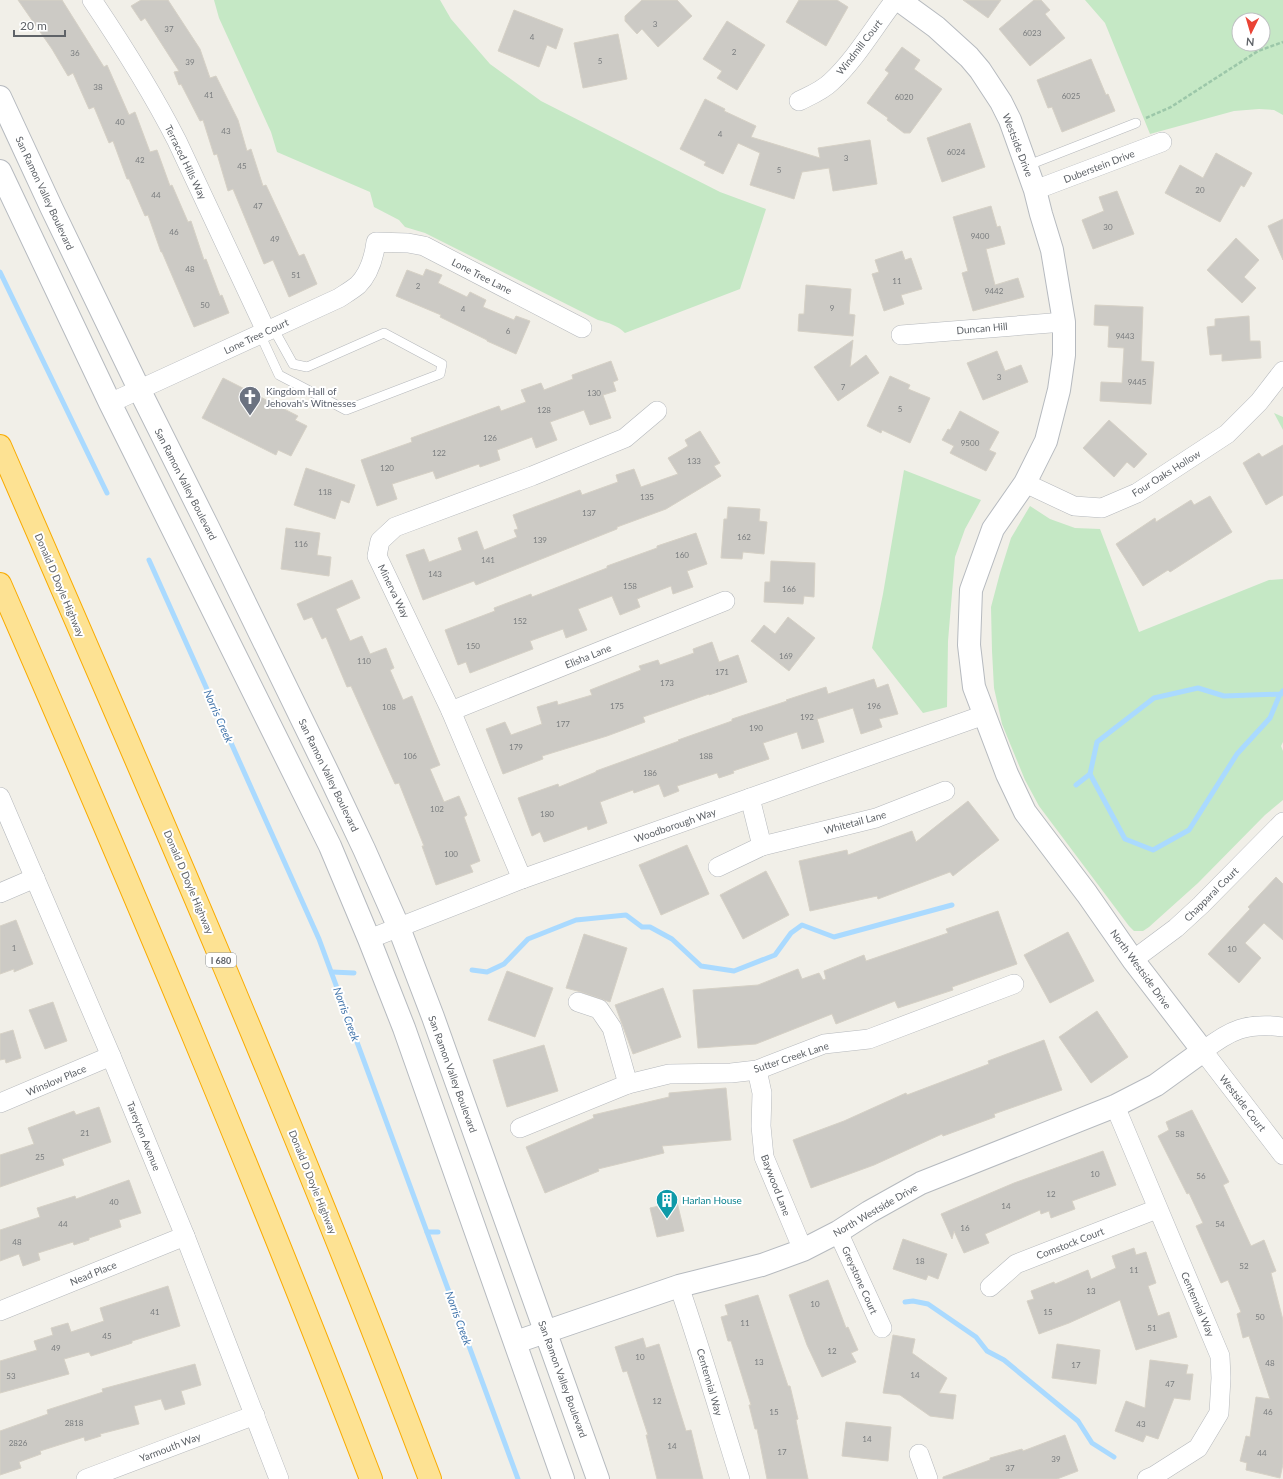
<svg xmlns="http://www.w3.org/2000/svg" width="1283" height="1479" viewBox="0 0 1283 1479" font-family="Lato,sans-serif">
<rect width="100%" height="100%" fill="#f1efe8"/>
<g fill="#c5e8c5" fill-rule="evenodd">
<path d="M214,0h226l11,19 39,45 51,37 179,91 46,17 -26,80 -115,44c-8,-8 -16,-10 -27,-13l-173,-87 -20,-6 -6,-7 -25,-13 -4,-15 -93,-40 -6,-20 -52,-114z"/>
<path d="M1085,0h198v115l-9,-5 -15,-1 -25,2 -84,23 -45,-111zM1239,20h24v24h-24z"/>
<path d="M1274,413l9,4v13z"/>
<path d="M904,470l77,30 -16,29 -10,28 -7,84 -1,66 -24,6 -51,-65 11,-54z"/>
<path d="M1030,506l20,13 25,9 25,1 39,103 130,-52 14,-1v163l-2,4 2,5v49l-18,15 -67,68 -49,44 -6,4h-9l-5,-5 -90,-120 -14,-26 -23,-56 -8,-36 -2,-37 -1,-44 9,-34 11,-35z"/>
</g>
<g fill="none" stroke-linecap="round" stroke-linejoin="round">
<g stroke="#aadaff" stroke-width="5">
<path d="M0,272l107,221"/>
<path d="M149,560l170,379 199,540"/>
<path d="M1090,774l35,65 28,11 36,-20 48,-76 33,-36 10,-24"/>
<path d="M1076,785l14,-11 7,-32 57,-44 44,-10 26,8 57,-2 2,-3"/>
<path d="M472,970l15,2 17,-8 24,-25 48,-19 50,-5 16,12h8l22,12 29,27 33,5 41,-16 16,-22 11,-8 32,12 118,-32"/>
<path d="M332,972l22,1"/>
<path d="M427,1232h11"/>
<path d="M905,1302l8,-1 15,3 48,33 11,14 17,9 74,61 14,22 22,14"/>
</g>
</g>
<g fill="#cccac5" stroke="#d6d1c6">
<path d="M18,0h44l42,67 3,-2 22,50 6,-3 15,40 7,-2 13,36 2,-1 16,37 3,-1 13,39 2,-1 14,37 2,-1 7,18 -35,14 -32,-75h-1l-13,-37 -3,1 -16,-37h-2l-14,-38 -4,2 -15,-36 -5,2 -16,-36 -5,3 -16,-27z"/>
<path d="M141,0h27l32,49 10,29 6,-2 22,44 9,31 4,-2 12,37 3,-1 33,71 5,-2 13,30 -28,13 -16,-37 -9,4 -31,-75 -5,2 -11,-37 -3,1 -11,-35 -3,1 -19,-37 -2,1 -5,-13 5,-1 -34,-53 -4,3 -10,-15z"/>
<path d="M642,0h35l15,16 -34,31 -16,-18 -5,5 -12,-13v-5z"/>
<path d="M799,0h38l11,7 -22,39 -40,-24z"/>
<path d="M963,0h38l-13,18z"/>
<path d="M1034,0h7l9,10 -5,4 20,24 -35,28 -31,-37z"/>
<path d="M514,10l49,19 -7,20 -9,-4 -8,22 -41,-16z"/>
<path d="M727,21l38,24 -28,45 -20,-12 5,-7 -19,-12z"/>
<path d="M618,34l9,45 -44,9 -9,-45z"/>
<path d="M902,47l18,13 -6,9 28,20 -32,44h-6l-17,-13 1,-2 -21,-15 22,-30 -4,-3z"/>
<path d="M1091,59l15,36 2,-1 7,17 -53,21 -10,-25 -4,1 -11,-28z"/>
<path d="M705,99l20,10 -1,2 32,15 -5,11 69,21 -2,-10 52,-8 7,44 -44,7 -4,-23 -27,4 -8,27 -44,-14 10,-32 -22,-10 -15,31 -19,-9 2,-3 -26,-13z"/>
<path d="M970,123l15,44 -43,15 -15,-44z"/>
<path d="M1216,153l36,20 -8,14 -3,-2 -21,37 -55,-29 15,-28 23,13z"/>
<path d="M1117,191l17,43 -41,15 -11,-29 22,-9 -5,-14z"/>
<path d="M991,206l6,21 3,-1 5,18 -19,5 9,36 23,-7 6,19 -51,14 -11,-38 6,-2 -15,-54z"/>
<path d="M1283,219v41l-15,-34z"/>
<path d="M1236,238l23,22 -15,17 12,11 -14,15 -35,-33z"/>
<path d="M902,251l3,9 6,-2 11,31 -21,6 3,9 -20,7 -12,-37 7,-2 -4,-12z"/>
<path d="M426,269l16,6 -4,8 29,14 3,-5 16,8 -3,7 31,13 2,-4 14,5 -14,33 -29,-13v-1l-47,-23 1,-2 -45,-19 11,-26 16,6z"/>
<path d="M806,285l45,4 -2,25 6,1 -2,21 -55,-5 1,-17h5z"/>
<path d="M1095,305l48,2 -2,54 13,1 -3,42 -51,-3 1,-19 21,1 2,-35 -16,-1 1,-21 -15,-1z"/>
<path d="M1249,316l1,25h10l1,17 -39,3v-7l-12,1 -3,-28 8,-1v-7z"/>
<path d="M853,340l-3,27 16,-12 13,18 -41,28 -24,-34z"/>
<path d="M997,351l8,20 16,-6 7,17 -45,18 -16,-37z"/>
<path d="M611,361l7,19 -5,2 3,9 -13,4 8,23 -21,7 -6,-15 -34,12 7,18 -21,8 -4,-11 -35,13 3,10 -20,7 -1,-3 -43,15 -3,-8 -41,13 5,15 -20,7 -16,-46 51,-18 -1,-4 88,-32 2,5 25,-9 -5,-12 20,-7 3,7 29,-11 -1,-4z"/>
<path d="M890,376l20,9 -2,4 22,9 -20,45 -28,-13 -1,3 -14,-7z"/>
<path d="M223,378l75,38 -3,4 12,6 -16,30 -13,-6 -2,5 -74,-37z"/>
<path d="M960,411l39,21 -10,18 7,3 -10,18 -36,-18 4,-7 -12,-6 6,-11 2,1z"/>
<path d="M1109,420l38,34 -13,14 -7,-6 -13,15 -31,-29z"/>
<path d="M700,431l20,32 -6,3 7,10 -55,33 -49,18v2l-141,56 -2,-4 -51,19 -17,-45 18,-6 5,13 33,-12 -4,-12 19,-7 7,19 33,-13 -3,-7 4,-1 -5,-14 67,-25 2,5 36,-13 -2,-7 18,-6 7,18 37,-13 -10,-16 20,-12 -3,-6z"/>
<path d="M1283,445v50l-17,10 -23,-42 16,-10 3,4z"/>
<path d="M306,468l49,17 -6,18 -8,-3 -6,19 -41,-14z"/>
<path d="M1210,496l22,36 -62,40 -2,-2 -25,16 -27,-42 39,-26 1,4 35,-22 3,5z"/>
<path d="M728,507l32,2 -1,12 8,1 -3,32 -21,-2 -1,7 -21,-1 3,-39h3z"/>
<path d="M286,528l34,5 -3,22 14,2 -2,19 -48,-7z"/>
<path d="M696,533l11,31 -20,7 6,16 -20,7 -2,-8 -34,13 3,8 -20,8 -8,-19 -34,13 9,21 -21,8 -3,-9 -33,12 3,8 -63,24 -4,-11 -8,3 -13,-35 50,-19 -1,-3 37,-14 1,3 75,-29v-2l50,-18v-2z"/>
<path d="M771,561l44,2 -1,34 -10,-1 -1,8 -39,-2 1,-20h5z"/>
<path d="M352,580l8,18 -24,11 14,32 12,-5 8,18 16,-6 8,20 -4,2 13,30 9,-4 28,69 -10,4 14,33 15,-6 8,19 -3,2 16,44 -10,4 3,7 -37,13 -14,-39h2l-25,-63 -4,1 -44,-98 -4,1 -21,-50 -4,2 -10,-22 -8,3 -7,-16z"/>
<path d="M788,617l27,21 -26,33 -38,-30 13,-16 11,9z"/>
<path d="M712,642l7,20 19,-7 9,27 -38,13v-1l-66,23 2,5 -38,14 -65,20 1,3 -40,15 -17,-45 19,-7 6,13 31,-11 -5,-17 20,-6 1,4 34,-10 -2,-5 51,-20 -2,-4 19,-6 2,5 34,-12 -1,-4z"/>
<path d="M874,679l3,9 11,-4 10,30 -19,5 3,8 -21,7 -8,-26 -36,11 7,23 -22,7 -5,-17 -34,11 6,16 -36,12 1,2 -15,5 -2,-5 -40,13 2,5 -15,6 -5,-13 -25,9 -1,-3 -33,12 7,21 -19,7 -1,-4 -43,16 -4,-10 -8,4 -14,-38 40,-14 1,3 37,-15v-1l83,-30 -1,-1 54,-19v-2l55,-18 -1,-1 40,-13 2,7z"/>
<path d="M968,801l31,39 -46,36 -3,-4 -72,27 -1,-3 -67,15 -11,-50 48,-11 1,5 64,-24 4,11z"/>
<path d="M687,845l22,49 -48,21 -22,-50z"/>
<path d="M766,871l23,44 -46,24 -23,-44z"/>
<path d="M1276,877l7,7v56l-19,-17 -19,20 16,15 -22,25 -31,-29 42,-45 -2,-2z"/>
<path d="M998,911l19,53 -65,23 1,3 -55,18 -3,-7 -59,23 -4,-10 -76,30 -58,4 -5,-58 65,-5 40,-16 4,10 17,-6 4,7 3,-1 -2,-8 40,-16 2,6 82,-28 -2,-4z"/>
<path d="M16,920l17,44 -19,8v-3l-14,5v-48z"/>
<path d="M1068,932l26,49 -44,22 -26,-48z"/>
<path d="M584,934l43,14 -17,54 -29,-10 -15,-4z"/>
<path d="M507,971l46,17 -18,49 -47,-17z"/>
<path d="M663,988l18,49 -48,17 -18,-49z"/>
<path d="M53,1002l14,39 -22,8 -16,-39z"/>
<path d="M1097,1011l31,46 -37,26 -32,-46z"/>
<path d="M13,1030l8,28 -15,5 -1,-4 -5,1v-26z"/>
<path d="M1044,1040l18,50 -68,24 1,3 -52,19 -1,-2 -68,31 -63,23 -18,-48 51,-19 62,-28 1,2 82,-31 -1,-3z"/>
<path d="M544,1045l14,46 -51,16 -14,-47z"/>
<path d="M726,1088l5,52 -69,6 2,7 -66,16 1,2 -54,22 -19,-46 68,-29 -1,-3 76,-18v-4z"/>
<path d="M99,1107l12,35 -49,17 2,6 -64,22v-32l34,-11 -6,-16 46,-17 2,4z"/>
<path d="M1192,1110l37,72 -6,3 28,61 13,-6 12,31 -5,2 12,47v144l-3,14 -34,-8 1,-7 -7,-2 6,-25 4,1 6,-40 14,2 -21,-63 -6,2 -6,-24 4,-2 -13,-32 -7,3 -25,-57 7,-3 -14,-30 -2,1 -29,-58 11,-6 -3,-8z"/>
<path d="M1103,1151l13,34 -44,16 3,8 -24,9 -2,-7 -8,3 -1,-4 -55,24 4,9 -25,10 -10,-22 -2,8 -11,-25 73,-31z"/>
<path d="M129,1180l12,33 -22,7 2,7 -32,11v2l-15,5 -1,-3 -35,11 2,7 -17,6 -4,-12 -19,7v-31l40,-13 -3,-9 38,-12 1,3z"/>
<path d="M677,1202l7,29 -27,6 -7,-29z"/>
<path d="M903,1239l44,15 -9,25 -10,-4 -2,5 -33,-11z"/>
<path d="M1134,1248l2,7 10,-3 10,31 -8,3 10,30 11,-4 8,25 -41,13 -16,-50 -51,23 -30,11 -12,-33 7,-2 -3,-8 23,-9 1,2 33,-14 3,9 25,-11 -4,-12z"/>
<path d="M828,1280l18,48 2,-1 10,23 -7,3 5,9 -34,15 -15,-32 -18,-50z"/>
<path d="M168,1286l12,40 -48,15v2l-41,13 -2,-4 -25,7 5,15 -69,19v-32l37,-11 -3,-9 19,-6 -2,-7 17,-5 3,9 33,-11 -4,-13z"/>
<path d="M758,1295l30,91h2l8,33 -2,1 12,59h-41l-10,-50h-2l-6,-24h2l-20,-64h-3l-7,-24 7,-2 -3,-10z"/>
<path d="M893,1335l22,4 -3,14 35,25 -8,15 17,2 -3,24 -23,-3 -30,-21 -17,-2z"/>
<path d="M643,1338l3,10 13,-4 27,87 5,-1 12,49h-46l-11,-44h2l-21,-64 -4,1 -8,-25z"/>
<path d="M1057,1344l43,6 -4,34 -44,-6z"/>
<path d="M1150,1360l38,5 -2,9h7l-3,26 -16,-2 -16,41 -12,-4 -3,7 -28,-11 11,-30 19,7z"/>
<path d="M195,1364l6,21 -20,6 4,13 -20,6 -4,-11 -27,7 5,18 -39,10 1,2 -16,5 -1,-4 -44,14 1,3 -22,8 2,6 -21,7v-44l48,-17 -1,-4 56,-18 -1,-3z"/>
<path d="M846,1422l45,5 -3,34 -46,-5z"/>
<path d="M1065,1435l13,36 -21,8h-114v-2l47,-17v-2l32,-9 1,2z"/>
</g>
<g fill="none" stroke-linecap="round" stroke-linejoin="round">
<g stroke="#b5b8bc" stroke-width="10">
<g id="lane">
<path d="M1026,166l110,-43"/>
<path d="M260,334l19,41 67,35 94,-36 2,-10 -58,-31 -77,34 -14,-3 -20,-36"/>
</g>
</g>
<g stroke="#b5b8bc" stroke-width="20">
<g id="street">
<path d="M92,0c31,46 60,92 85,141l89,190"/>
<path d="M799,101c10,-5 23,-10 32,-19 25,-23 43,-55 64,-82"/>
<path d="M1035,190l127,-48"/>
<path d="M901,335l163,-13"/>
<path d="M110,403l229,-105c6,-4 13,-8 19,-13 11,-11 16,-28 18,-43l32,1 16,3 158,82"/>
<path d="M1025,483l49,23 28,2 35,-15 90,-59 32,-32 24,-31"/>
<path d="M451,711l274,-110"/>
<path d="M0,797l111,259 74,180 94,243"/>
<path d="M750,798l12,48"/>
<path d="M718,867l44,-21 114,-28 69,-27"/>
<path d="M522,879l-71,-168 -74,-155 3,-15 15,-14 137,-51 93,-38 32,-27"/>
<path d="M0,893l35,-15"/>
<path d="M369,939l153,-60 462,-164"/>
<path d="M1133,960l43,-32 25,-23 82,-83"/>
<path d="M578,1002l21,7 13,19 16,56"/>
<path d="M1283,1027c-36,-5 -53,3 -80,24l80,104"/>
<path d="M757,1070l5,23 -1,33 3,31 39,93"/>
<path d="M0,1103l111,-47"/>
<path d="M1115,1106l105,250 1,22 -2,35 -21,35 -44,28 -7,3"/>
<path d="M520,1128l108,-44 41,-10 62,-1 26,-3 67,-26 45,-5 145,-55"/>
<path d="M838,1232l44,96"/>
<path d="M679,1286c22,64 41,129 61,193"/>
<path d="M990,1287l26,-23 141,-55"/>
<path d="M0,1311l185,-75"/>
<path d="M919,1454l9,25"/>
<path d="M86,1479l169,-64"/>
</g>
</g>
<g stroke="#b6babf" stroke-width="24">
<g id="secondary">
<path d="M0,97l52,112 87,180 69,138 122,250 34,72 35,79 34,89 165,462"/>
<path d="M0,171l110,232 220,443 39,93 35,89 159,451"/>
<path d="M516,1342l163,-56 83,-21 41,-15 35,-18 31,-20 52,-29 194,-77 41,-21 47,-34 -70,-91 -46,-66 -62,-82 -18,-38 -33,-87 -5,-42 2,-55 22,-61 32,-46 21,-42 13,-51 5,-35v-33l-12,-72 -11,-36 -6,-24 -25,-70 -9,-18 -21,-32 -11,-13 -33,-30 -37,-27"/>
</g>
</g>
<g stroke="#f9ab00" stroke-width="24">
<g id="highway">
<path d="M0,446c149,342 298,684 430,1033"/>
<path d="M0,584c129,296 255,593 371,895"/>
</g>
</g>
<path stroke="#9cc7a9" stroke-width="2.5" stroke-dasharray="4 2" stroke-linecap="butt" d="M1146,118l25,-11 87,-56 25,-9"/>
<use href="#lane" stroke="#fff" stroke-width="9"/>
<use href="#street" stroke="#fff" stroke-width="19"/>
<use href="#secondary" stroke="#fff" stroke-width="22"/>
<use href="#highway" stroke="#fde293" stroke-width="22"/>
</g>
<defs>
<g id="church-pin" transform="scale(1.15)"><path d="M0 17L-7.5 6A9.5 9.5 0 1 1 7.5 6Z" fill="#6b7280" stroke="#fff"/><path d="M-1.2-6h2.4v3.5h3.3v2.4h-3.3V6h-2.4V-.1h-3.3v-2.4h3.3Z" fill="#fff"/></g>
<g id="building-pin" transform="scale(1.15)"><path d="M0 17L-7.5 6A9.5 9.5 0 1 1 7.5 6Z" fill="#0f9aa8" stroke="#fff"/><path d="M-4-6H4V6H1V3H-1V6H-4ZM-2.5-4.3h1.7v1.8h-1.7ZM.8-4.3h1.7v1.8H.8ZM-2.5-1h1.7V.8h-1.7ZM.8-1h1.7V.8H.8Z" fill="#fff"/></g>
</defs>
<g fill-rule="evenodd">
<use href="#church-pin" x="250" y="397"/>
<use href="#building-pin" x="667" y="1200"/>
</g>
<g text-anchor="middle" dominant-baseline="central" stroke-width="4" stroke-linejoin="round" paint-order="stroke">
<g font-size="8" fill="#7a7d7f">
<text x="655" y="24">3</text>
<text x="169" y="29">37</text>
<text x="1032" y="33">6023</text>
<text x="532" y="37">4</text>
<text x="734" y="52">2</text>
<text x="75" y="53">36</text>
<text x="600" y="61">5</text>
<text x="190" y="62">39</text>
<text x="98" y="87">38</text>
<text x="209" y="95">41</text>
<text x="1071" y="96">6025</text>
<text x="904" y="97">6020</text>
<text x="120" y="122">40</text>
<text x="226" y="131">43</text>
<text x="720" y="134">4</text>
<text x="956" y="152">6024</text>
<text x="846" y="158">3</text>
<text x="140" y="160">42</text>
<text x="242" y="166">45</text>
<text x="779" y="170">5</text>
<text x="1200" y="190">20</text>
<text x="156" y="195">44</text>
<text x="258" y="206">47</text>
<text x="1108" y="227">30</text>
<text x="174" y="232">46</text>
<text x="980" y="236">9400</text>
<text x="275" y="239">49</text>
<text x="190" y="269">48</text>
<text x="296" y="275">51</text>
<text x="897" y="281">11</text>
<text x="418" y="286">2</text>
<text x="994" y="291">9442</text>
<text x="205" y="305">50</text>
<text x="832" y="308">9</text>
<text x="463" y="309">4</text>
<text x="508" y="331">6</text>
<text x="1125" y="336">9443</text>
<text x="999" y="377">3</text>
<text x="1137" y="382">9445</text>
<text x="843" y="387">7</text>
<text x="594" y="393">130</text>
<text x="900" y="409">5</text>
<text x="544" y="410">128</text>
<text x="490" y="438">126</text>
<text x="970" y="443">9500</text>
<text x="439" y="453">122</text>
<text x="694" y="461">133</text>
<text x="387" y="468">120</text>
<text x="325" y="492">118</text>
<text x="647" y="497">135</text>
<text x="589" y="513">137</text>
<text x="744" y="537">162</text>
<text x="540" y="540">139</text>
<text x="301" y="544">116</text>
<text x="682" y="555">160</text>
<text x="488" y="560">141</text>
<text x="435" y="574">143</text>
<text x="630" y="586">158</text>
<text x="789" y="589">166</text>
<text x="520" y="621">152</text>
<text x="473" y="646">150</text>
<text x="786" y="656">169</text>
<text x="364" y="661">110</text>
<text x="722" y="672">171</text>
<text x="667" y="683">173</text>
<text x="617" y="706">175</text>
<text x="874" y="706">196</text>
<text x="389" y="707">108</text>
<text x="807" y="717">192</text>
<text x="563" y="724">177</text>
<text x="756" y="728">190</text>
<text x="516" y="747">179</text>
<text x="410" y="756">106</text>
<text x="706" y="756">188</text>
<text x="650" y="773">186</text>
<text x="437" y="809">102</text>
<text x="547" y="814">180</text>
<text x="451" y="854">100</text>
<text x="14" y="948">1</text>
<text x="1232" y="949">10</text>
<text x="85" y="1133">21</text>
<text x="1180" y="1134">58</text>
<text x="40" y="1157">25</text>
<text x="1095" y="1174">10</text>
<text x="1201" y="1176">56</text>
<text x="1051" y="1194">12</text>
<text x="114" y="1202">40</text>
<text x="1006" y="1206">14</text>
<text x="63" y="1224">44</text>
<text x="1220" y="1224">54</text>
<text x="965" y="1228">16</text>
<text x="17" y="1242">48</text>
<text x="920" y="1261">18</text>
<text x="1244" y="1266">52</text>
<text x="1134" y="1270">11</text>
<text x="1091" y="1291">13</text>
<text x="815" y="1304">10</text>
<text x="155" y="1312">41</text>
<text x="1048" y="1312">15</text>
<text x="1260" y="1317">50</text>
<text x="745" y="1323">11</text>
<text x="1152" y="1328">51</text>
<text x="107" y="1336">45</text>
<text x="56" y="1348">49</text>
<text x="832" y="1351">12</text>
<text x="640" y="1357">10</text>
<text x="759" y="1362">13</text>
<text x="1270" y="1363">48</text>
<text x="1076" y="1365">17</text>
<text x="915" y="1375">14</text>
<text x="11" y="1376">53</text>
<text x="1170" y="1384">47</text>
<text x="657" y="1401">12</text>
<text x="774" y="1412">15</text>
<text x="1268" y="1412">46</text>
<text x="74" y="1423">2818</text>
<text x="1141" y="1424">43</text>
<text x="867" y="1439">14</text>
<text x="18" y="1443">2826</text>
<text x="672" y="1446">14</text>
<text x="782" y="1452">17</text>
<text x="1262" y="1453">44</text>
<text x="1056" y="1459">39</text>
<text x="1010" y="1468">37</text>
</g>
<rect fill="#fff" stroke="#8f9295" stroke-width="1" x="206" y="953" width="30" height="14" rx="3"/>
<g font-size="9" font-weight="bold" fill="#5f6368">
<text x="221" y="960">I 680</text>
</g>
<g font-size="10" fill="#5f6368" stroke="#fff">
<text transform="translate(859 47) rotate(-52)">Windmill Court</text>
<text transform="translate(1018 145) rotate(69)">Westside Drive</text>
<text transform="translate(186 162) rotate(64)">Terraced Hills Way</text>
<text transform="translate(1099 166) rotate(-21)">Duberstein Drive</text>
<text transform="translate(45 193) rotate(65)">San Ramon Valley Boulevard</text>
<text transform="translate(482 276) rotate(27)">Lone Tree Lane</text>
<text transform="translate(982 328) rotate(-5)">Duncan Hill</text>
<text transform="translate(256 336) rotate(-25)">Lone Tree Court</text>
<text transform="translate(1166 473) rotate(-32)">Four Oaks Hollow</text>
<text transform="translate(186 484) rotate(63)">San Ramon Valley Boulevard</text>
<text transform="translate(60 585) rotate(67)">Donald D Doyle Highway</text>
<text transform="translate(394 591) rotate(64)">Minerva Way</text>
<text transform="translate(588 656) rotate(-22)">Elisha Lane</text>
<text transform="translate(329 775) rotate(64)">San Ramon Valley Boulevard</text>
<text transform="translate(855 822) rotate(-15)">Whitetail Lane</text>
<text transform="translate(675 825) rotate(-19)">Woodborough Way</text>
<text transform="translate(189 882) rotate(67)">Donald D Doyle Highway</text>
<text transform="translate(1211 894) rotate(-45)">Chapparal Court</text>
<text transform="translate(1141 969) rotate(54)">North Westside Drive</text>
<text transform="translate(791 1057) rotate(-18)">Sutter Creek Lane</text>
<text transform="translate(453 1074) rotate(70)">San Ramon Valley Boulevard</text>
<text transform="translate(56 1080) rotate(-23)">Winslow Place</text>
<text transform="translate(1243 1103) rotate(52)">Westside Court</text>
<text transform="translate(144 1136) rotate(68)">Tareyton Avenue</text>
<text transform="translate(313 1182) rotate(68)">Donald D Doyle Highway</text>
<text transform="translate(776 1185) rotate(69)">Baywood Lane</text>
<text transform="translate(875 1210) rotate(-30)">North Westside Drive</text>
<text transform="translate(1070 1243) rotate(-21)">Comstock Court</text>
<text transform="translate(93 1273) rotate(-22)">Nead Place</text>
<text transform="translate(860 1280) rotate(66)">Greystone Court</text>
<text transform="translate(1198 1304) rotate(67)">Centennial Way</text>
<text transform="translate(563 1379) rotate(70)">San Ramon Valley Boulevard</text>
<text transform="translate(710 1382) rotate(74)">Centennial Way</text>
<text transform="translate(170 1447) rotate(-21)">Yarmouth Way</text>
</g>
<g font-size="10" fill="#5b616d" stroke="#fff" text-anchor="start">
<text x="266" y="391">Kingdom Hall of<tspan x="266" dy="12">Jehovah's Witnesses</tspan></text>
</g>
<g font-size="10" fill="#0d838f" stroke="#fff" text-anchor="start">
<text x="682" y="1200">Harlan House</text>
</g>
<g font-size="11" font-style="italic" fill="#4174aa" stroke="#fff">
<text transform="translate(219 716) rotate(66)">Norris Creek</text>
<text transform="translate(347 1014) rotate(70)">Norris Creek</text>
<text transform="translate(459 1318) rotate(70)">Norris Creek</text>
</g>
</g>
<g transform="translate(1251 32) rotate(185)"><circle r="19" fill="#ffffff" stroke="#bfc1c3"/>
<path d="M0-3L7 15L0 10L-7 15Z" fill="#ea4335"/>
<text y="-6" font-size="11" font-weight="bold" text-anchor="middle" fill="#5f6368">N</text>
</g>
<path d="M14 30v6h51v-6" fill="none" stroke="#5f6368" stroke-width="2"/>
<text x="20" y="30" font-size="12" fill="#5f6368" stroke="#ffffff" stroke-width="3" paint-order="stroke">20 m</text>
</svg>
